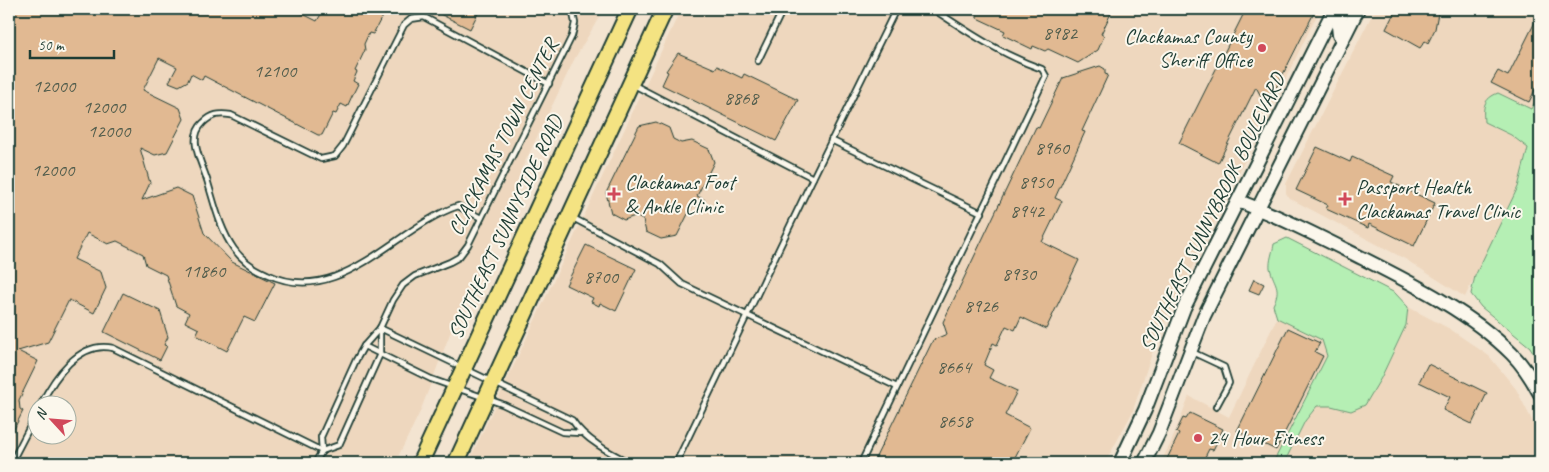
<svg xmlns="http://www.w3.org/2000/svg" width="1549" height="472" viewBox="0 0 1549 472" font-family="Caveat,sans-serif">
<rect width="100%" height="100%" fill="#f3e4d1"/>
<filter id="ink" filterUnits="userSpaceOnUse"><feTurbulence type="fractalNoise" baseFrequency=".02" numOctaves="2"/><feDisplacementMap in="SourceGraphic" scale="10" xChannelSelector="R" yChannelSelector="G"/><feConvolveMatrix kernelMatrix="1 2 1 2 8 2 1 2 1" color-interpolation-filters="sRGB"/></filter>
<g filter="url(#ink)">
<g fill="#eed7be" fill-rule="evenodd">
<path d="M9,9h595l-29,49 -53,110 -12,34 -59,129 -31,81 -25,51h-386zM38,404h30v30h-30z"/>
<path d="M681,9h639l-163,329 -25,75 -27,50h-637z"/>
<path d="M1375,9h165v83l-9,17 -33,-16 -14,29 27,13 17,12 -10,40 -53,110 -60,-38 -116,-61 -3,-5v-9z"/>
<path d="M1408,307l42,22 39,27 27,33 21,41 3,33h-256l21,-42 12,-15h14l20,5 30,-33 25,-53z"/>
<path d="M1277,318l45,22 5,16 -54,107h-113l11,-20 18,-47 40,21z"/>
</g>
<g fill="#b5efb4" stroke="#6a9674">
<path d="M1540,92v272l-10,-17 -49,-40 -10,-13 4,-18 43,-89 10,-39 -17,-13 -27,-13c-1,-15 -1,-23 14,-29l33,16z"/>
<path d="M1287,238l108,55 13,14 -2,18 -25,53 -16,27 -14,6 -20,-5h-14l-12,15 -21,42h-11l54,-107 -5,-16 -45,-22 -4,-13c9,-19 1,-20 -3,-37 -1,-7 3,-17 4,-24z"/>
</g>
<g fill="#e1b992" stroke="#1f3d34">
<path d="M9,9h284l24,12 7,-12h62l-13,25 -4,-1 -5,11 1,6 -10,21 2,1 -4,9 5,3 -6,12 -5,11 -6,-3 -5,10 -3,-1 -11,22h-4l-114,-59 -2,4 -11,-6 -3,7 -9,5 -10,-4 8,-15 -18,-9 -16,32 37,18 4,11 -17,33 -12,3 -15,-7 10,35 -8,17 34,-12 16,8 12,37 28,29 43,21 -20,39 -11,-5 -17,34 -31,-16 3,-6 -14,-7 4,-9 -13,-7 -10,-31 -20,-10 -3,-11 -26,-13 -9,3 -21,-11 -13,26 27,13 5,16 -12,25 -25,-13 -21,42 -30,9 20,10 -19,39 1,9 3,2 -14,28z"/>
<path d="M430,9h50l-10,20z"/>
<path d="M977,9h136l-12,25 3,2 -6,14 -20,13 -30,-14 -3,2 -12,-5 -1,3 -29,-14 2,-4 -28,-13z"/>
<path d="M1246,9h70l-42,83 -2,-1 -7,13 -9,-17 -38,76 -39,-20z"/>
<path d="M1396,9h34l8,4 -3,16 -7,14 -3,-2 -5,7 -34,-19z"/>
<path d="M1540,12v68l-11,22 -38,-19 7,-12 10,5z"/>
<path d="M678,53l37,16 2,-3 25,12 2,-4 54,26 -22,41 -114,-56 6,-13 -2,-1z"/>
<path d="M1100,66l5,3v5l3,1 -26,56 3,1 -30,66 7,3 -20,41 37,18 -33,69 -25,-12 -6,13 -9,-4 -9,19 -4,-2 -9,22 9,5 -4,8 28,13 -12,24 25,13 -18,35h-139l60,-123 14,-6 -4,-12 93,-195 3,1 24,-50z"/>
<path d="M656,122l13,6 4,11 8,4 11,-2 17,8 5,13 -17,34 8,4 -4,8 -8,-4 -16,32 -16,3 -15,-7 -3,-12 -8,-4 -11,4 -13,-7 -5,-20 33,-67z"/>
<path d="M1317,147l33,15 2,-5 42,19 -3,6 44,21 -21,43 -45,-22 -1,4 -42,-19 2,-4 -32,-15z"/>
<path d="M586,245l50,24 -20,42 -16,-8 -1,3 -8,-4 2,-4 -27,-13z"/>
<path d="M1254,279l10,5 -5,10 -10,-4z"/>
<path d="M123,293l37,18 8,26 -4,8 3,1 -7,14 -56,-28z"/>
<path d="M1288,328l32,15 -5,9 8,4 -47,94 -39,-19z"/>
<path d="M1428,364l59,29 -15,31 -29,-14 7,-13 -31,-15z"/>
<path d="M1190,413l33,16 -10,21 -4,-1 -7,14h-37l14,-29 -3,-2 7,-14 3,1z"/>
</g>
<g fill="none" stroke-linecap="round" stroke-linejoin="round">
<g stroke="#1f3d34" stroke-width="8">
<g id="lane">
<path d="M758,61l25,-52"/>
<path d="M632,84l181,94 83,-169"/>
<path d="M831,140l151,73"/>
<path d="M481,218l-23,-12c-63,21 -118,103 -191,68 -12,-5 -25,-14 -33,-25 -14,-20 -19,-43 -26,-66 -5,-19 -22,-44 -5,-60 9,-9 16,-10 28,-8l90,44 14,-3 8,-10 61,-121 7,-6 13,-2 125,67"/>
<path d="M573,218l87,46 22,20 215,103"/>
<path d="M380,328l192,92c13,20 38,33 59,43"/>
<path d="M364,346l67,33 71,25 60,28 18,1"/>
<path d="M1192,352l32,15 5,16 -13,24"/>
<path d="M41,404c13,-26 38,-64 72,-56l209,103"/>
<path d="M322,451l17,-6 41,-91v-26"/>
<path d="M11,463l27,-52"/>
<path d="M315,463l7,-12 -1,-14 35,-77 8,-14 16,-18 13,-28 10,-15 12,-9 35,-14 9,-5 9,-12 104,-209 3,-13 -3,-14"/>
<path d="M611,463l3,-8"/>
<path d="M676,463l137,-285"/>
<path d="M861,463l185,-387 -4,-7c-40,-14 -74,-37 -109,-60"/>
</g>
</g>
<g stroke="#1f3d34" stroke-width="16">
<g id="secondary">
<path d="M1343,38l-4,-3 -1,-9 6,-17"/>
<path d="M1238,201c38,14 74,32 110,50 55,28 121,59 164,103 12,12 20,25 28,40"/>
<path d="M1120,463l25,-53 39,-102 150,-299"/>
<path d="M1144,463l15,-30 45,-117 154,-307"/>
</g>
</g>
<g stroke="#1f3d34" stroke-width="19">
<g id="primary">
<path d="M420,463l210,-454"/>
<path d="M456,463l209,-454"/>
</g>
</g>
<use href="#lane" stroke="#fbf7ec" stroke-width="4.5"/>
<use href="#secondary" stroke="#fbf7ec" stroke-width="12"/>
<use href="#primary" stroke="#f4e382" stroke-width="15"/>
</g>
</g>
<g fill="#d1495b" stroke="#fbf7ec" stroke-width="2">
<circle cx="1262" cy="48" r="5"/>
<path d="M611.5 186.5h5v5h5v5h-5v5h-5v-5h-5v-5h5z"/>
<path d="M1342.5 191.5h5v5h5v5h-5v5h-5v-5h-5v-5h5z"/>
<circle cx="1198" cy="438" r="5"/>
</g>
<g text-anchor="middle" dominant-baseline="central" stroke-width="4" stroke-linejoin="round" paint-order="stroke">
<g font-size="19" fill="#505c4c">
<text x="1060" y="33">8982</text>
<text x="275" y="71">12100</text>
<text x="54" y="86">12000</text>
<text x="741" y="98">8868</text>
<text x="104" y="107">12000</text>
<text x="109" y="131">12000</text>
<text x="1052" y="148">8960</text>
<text x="53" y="170">12000</text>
<text x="1036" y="182">8950</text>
<text x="1027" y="211">8942</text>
<text x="204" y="271">11860</text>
<text x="1019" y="274">8930</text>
<text x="601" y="277">8700</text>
<text x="981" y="306">8926</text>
<text x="954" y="367">8664</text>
<text x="955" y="421">8658</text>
</g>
<g font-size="21" fill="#1f3d34" stroke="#fbf7ec" text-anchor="start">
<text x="1252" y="36" text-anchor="end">Clackamas County<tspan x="1252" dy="24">Sheriff Office</tspan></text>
<text x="625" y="182">Clackamas Foot<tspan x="625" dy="24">&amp; Ankle Clinic</tspan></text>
<text x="1356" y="187">Passport Health<tspan x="1356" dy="24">Clackamas Travel Clinic</tspan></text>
<text x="1208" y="438">24 Hour Fitness</text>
</g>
<g font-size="21" fill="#1f3d34" stroke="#fbf7ec">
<text transform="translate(503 137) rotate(-63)">CLACKAMAS TOWN CENTER</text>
<text transform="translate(1212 212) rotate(-64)">SOUTHEAST SUNNYBROOK BOULEVARD</text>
<text transform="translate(505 227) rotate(-65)">SOUTHEAST SUNNYSIDE ROAD</text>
</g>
</g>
<rect width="1549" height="472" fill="none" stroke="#fbf7ec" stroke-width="30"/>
<rect x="15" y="15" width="1519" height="442" fill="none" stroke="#1f3d34" stroke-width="2" filter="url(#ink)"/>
<g transform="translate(52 420) rotate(296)"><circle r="24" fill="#fbf7ec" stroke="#a3ada2"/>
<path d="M0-4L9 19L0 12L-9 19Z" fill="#d1495b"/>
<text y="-8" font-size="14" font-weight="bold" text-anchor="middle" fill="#1f3d34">N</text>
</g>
<path d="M30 50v8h84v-8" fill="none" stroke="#1f3d34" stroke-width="2.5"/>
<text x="38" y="50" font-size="15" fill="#1f3d34" stroke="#fbf7ec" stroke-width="4" paint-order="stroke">50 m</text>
</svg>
